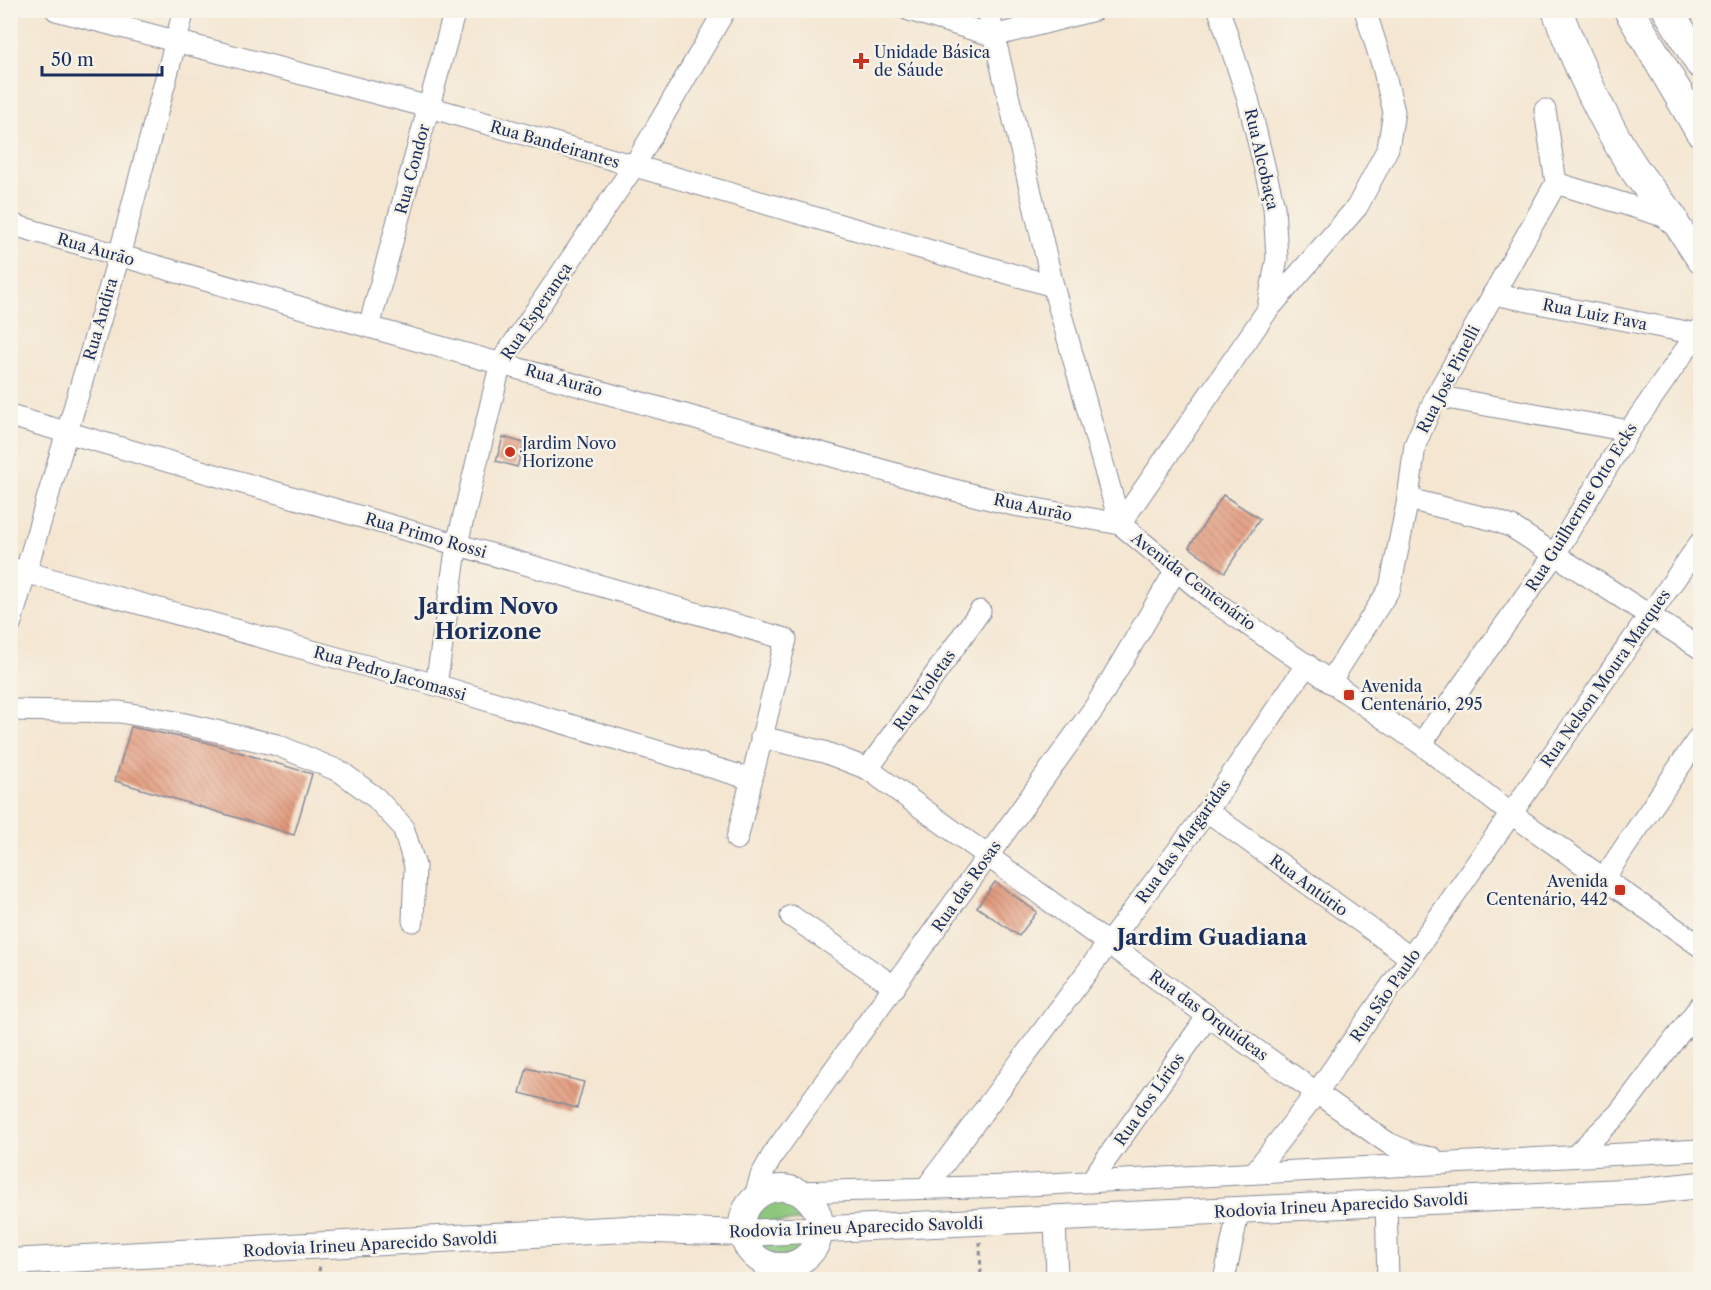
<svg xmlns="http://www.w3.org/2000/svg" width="1711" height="1290" viewBox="0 0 1711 1290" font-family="'Libre Caslon Text',serif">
<defs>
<pattern id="building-back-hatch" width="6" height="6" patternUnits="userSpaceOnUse" patternTransform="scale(1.5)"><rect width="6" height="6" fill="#e19577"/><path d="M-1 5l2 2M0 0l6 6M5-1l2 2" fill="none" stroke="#b67a65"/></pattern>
</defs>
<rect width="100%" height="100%" fill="#f7f3e8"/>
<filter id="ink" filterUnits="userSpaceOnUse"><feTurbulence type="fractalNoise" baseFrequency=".0167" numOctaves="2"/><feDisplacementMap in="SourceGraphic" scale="12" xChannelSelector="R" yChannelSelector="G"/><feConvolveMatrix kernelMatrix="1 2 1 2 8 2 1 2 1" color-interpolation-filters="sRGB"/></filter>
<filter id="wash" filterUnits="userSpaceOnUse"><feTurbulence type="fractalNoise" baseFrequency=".008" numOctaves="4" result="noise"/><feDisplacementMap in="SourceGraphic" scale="24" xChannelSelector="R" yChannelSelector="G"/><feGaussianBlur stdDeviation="1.35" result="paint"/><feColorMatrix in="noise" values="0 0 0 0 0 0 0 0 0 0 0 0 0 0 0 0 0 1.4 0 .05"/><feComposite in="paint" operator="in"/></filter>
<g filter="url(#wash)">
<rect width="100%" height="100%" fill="#f4e6d1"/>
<g fill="#8cc77c" stroke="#547b6d" stroke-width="1.5">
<path d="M787,1193c15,4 24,12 29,27l-71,4 10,-22z"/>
<path d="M815,1238c-11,32 -48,26 -65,4z"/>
</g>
<g id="blocks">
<g fill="url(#building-back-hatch)">
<path d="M503,437l21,6 -7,24 -21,-6z"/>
<path d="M1223,495l37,24 -35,53 -36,-25z"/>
<path d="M131,727l74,15 107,32 -18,61 -179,-54z"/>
<path d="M995,882l42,30 -18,24 -42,-29z"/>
<path d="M527,1068l57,14 -7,26 -57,-15z"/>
</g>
</g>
</g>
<g filter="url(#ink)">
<use href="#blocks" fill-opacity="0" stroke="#888a98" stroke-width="1.5"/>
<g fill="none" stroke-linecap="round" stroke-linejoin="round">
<g stroke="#888a98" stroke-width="23">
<g id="minor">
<path d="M56,10l373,97 624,179"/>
<path d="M909,10l85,26 100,-26"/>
<path d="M988,10l65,276 67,238 95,78 206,142 89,69 190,133"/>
<path d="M1219,10l29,89 26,108 3,51 -9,49"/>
<path d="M1545,110l11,73"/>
<path d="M1556,183l117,36"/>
<path d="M10,224l359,103 585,163 60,15 106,19"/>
<path d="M1493,294l204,40"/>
<path d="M369,327l86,-317"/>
<path d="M1436,396l193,35"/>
<path d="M10,416l776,223 -49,200"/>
<path d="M1408,499l86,21 18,7 188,121"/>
<path d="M1120,524l147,-213 90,-104 31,-59 6,-36 -11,-45 -18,-57"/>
<path d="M10,568l426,117 315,94"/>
<path d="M10,625l109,-369 65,-246"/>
<path d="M1330,682l60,-94 18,-89 7,-54 21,-49 120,-213"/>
<path d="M436,685l21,-141 44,-182 133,-196 91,-156"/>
<path d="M10,710l110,2 56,10 101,23 64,27 35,26 27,29 12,39 -2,55"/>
<path d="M761,737l63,15 44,17 340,247 180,127 28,12 17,3"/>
<path d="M1421,744l134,-190 74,-123 71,-102"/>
<path d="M868,769l112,-158"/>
<path d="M1207,811l204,147"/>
<path d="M1604,878l96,-142"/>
<path d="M791,916l104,71"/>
<path d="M1575,1156l44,-43 81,-107"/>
<path d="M1254,1173l63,-81 383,-549"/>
<path d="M1090,1182l118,-166"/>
<path d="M926,1188l281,-377 100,-147"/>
<path d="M797,1192l212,-6 691,-36"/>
<path d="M754,1199l7,-23 13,-23 321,-446 81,-137"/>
<path d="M1386,1202l2,78"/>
<path d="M1055,1217l2,63"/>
<path d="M772,1280l1,-14"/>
<path d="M1224,1280l15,-71"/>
</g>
</g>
<g stroke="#888a98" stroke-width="28">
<g id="major">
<path d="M1673,219l27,41"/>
<circle cx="781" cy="1227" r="39"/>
<path d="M10,1262l617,-33 116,4 901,-42 56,-6"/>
</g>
</g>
<g stroke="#888a98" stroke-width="32">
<g id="highway">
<path d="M1557,10c20,54 44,106 74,154 12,19 29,37 42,55"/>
<path d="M1629,10l71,121"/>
<path d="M1668,10l32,53"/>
</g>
</g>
<g stroke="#888a98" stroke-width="3" stroke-dasharray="4.5 4.5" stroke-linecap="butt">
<path d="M980,1242l1,38"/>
<path d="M317,1280l3,-14"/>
</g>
<use href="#minor" stroke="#fff" stroke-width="21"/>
<use href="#major" stroke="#fff" stroke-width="26"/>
<use href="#highway" stroke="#fff" stroke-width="30"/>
</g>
</g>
<g fill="#c8321e" stroke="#f7f3e8" stroke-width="2">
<path d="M858 52h6v6h6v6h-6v6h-6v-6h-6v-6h6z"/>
<circle cx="510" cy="452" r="6"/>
<rect x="1343" y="689" width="12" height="12" rx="3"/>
<rect x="1614" y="884" width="12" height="12" rx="3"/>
</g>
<g text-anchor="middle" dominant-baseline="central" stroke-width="5" stroke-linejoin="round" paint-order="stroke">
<g font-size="16" fill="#1b2f5e" stroke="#f7f3e8" text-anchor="start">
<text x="874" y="52">Unidade Básica<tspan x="874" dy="18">de Sáude</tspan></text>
<text x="522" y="443">Jardim Novo<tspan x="522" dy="18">Horizone</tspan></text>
<text x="1361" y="686">Avenida<tspan x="1361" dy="18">Centenário, 295</tspan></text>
<text x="1608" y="881" text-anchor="end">Avenida<tspan x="1608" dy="18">Centenário, 442</tspan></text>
</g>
<g font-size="16" fill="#1b2f5e" stroke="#f7f3e8">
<text transform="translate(555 144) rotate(16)">Rua Bandeirantes</text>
<text transform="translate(1262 159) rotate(77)">Rua Alcobaça</text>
<text transform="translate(412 169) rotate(-75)">Rua Condor</text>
<text transform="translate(96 249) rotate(16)">Rua Aurão</text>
<text transform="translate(536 311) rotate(-56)">Rua Esperança</text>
<text transform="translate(1595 314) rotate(11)">Rua Luiz Fava</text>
<text transform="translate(100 319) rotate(-74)">Rua Andira</text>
<text transform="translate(1448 379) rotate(-63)">Rua José Pinelli</text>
<text transform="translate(564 380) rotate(16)">Rua Aurão</text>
<text transform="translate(1033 507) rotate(12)">Rua Aurão</text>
<text transform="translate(1581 507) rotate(-58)">Rua Guilherme Otto Ecks</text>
<text transform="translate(426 535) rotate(16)">Rua Primo Rossi</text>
<text transform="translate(1194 581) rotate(37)">Avenida Centenário</text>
<text transform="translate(390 673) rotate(16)">Rua Pedro Jacomassi</text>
<text transform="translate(1605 678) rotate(-55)">Rua Nelson Moura Marques</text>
<text transform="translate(924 690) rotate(-55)">Rua Violetas</text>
<text transform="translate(1183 841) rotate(-54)">Rua das Margaridas</text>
<text transform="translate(1309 885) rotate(36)">Rua Antúrio</text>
<text transform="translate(966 886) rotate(-55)">Rua das Rosas</text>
<text transform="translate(1385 995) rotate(-55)">Rua São Paulo</text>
<text transform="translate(1209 1015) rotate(36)">Rua das Orquídeas</text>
<text transform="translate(1149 1099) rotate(-55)">Rua dos Lírios</text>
<text transform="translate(1341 1205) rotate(-3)">Rodovia Irineu Aparecido Savoldi</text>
<text transform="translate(856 1227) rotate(-2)">Rodovia Irineu Aparecido Savoldi</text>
<text transform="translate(370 1244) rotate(-3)">Rodovia Irineu Aparecido Savoldi</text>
</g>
<g font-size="22" font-weight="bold" fill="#1b2f5e" stroke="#f7f3e8">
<text x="488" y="606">Jardim Novo<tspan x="488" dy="25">Horizone</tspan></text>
<text x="1212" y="937">Jardim Guadiana</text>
</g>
</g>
<rect width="1711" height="1290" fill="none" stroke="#f7f3e8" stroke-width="36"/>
<path d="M42 66v9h120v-9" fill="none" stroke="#1b2f5e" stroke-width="3"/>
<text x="51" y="66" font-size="18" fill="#1b2f5e" stroke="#f7f3e8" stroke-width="4.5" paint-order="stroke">50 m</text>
</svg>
